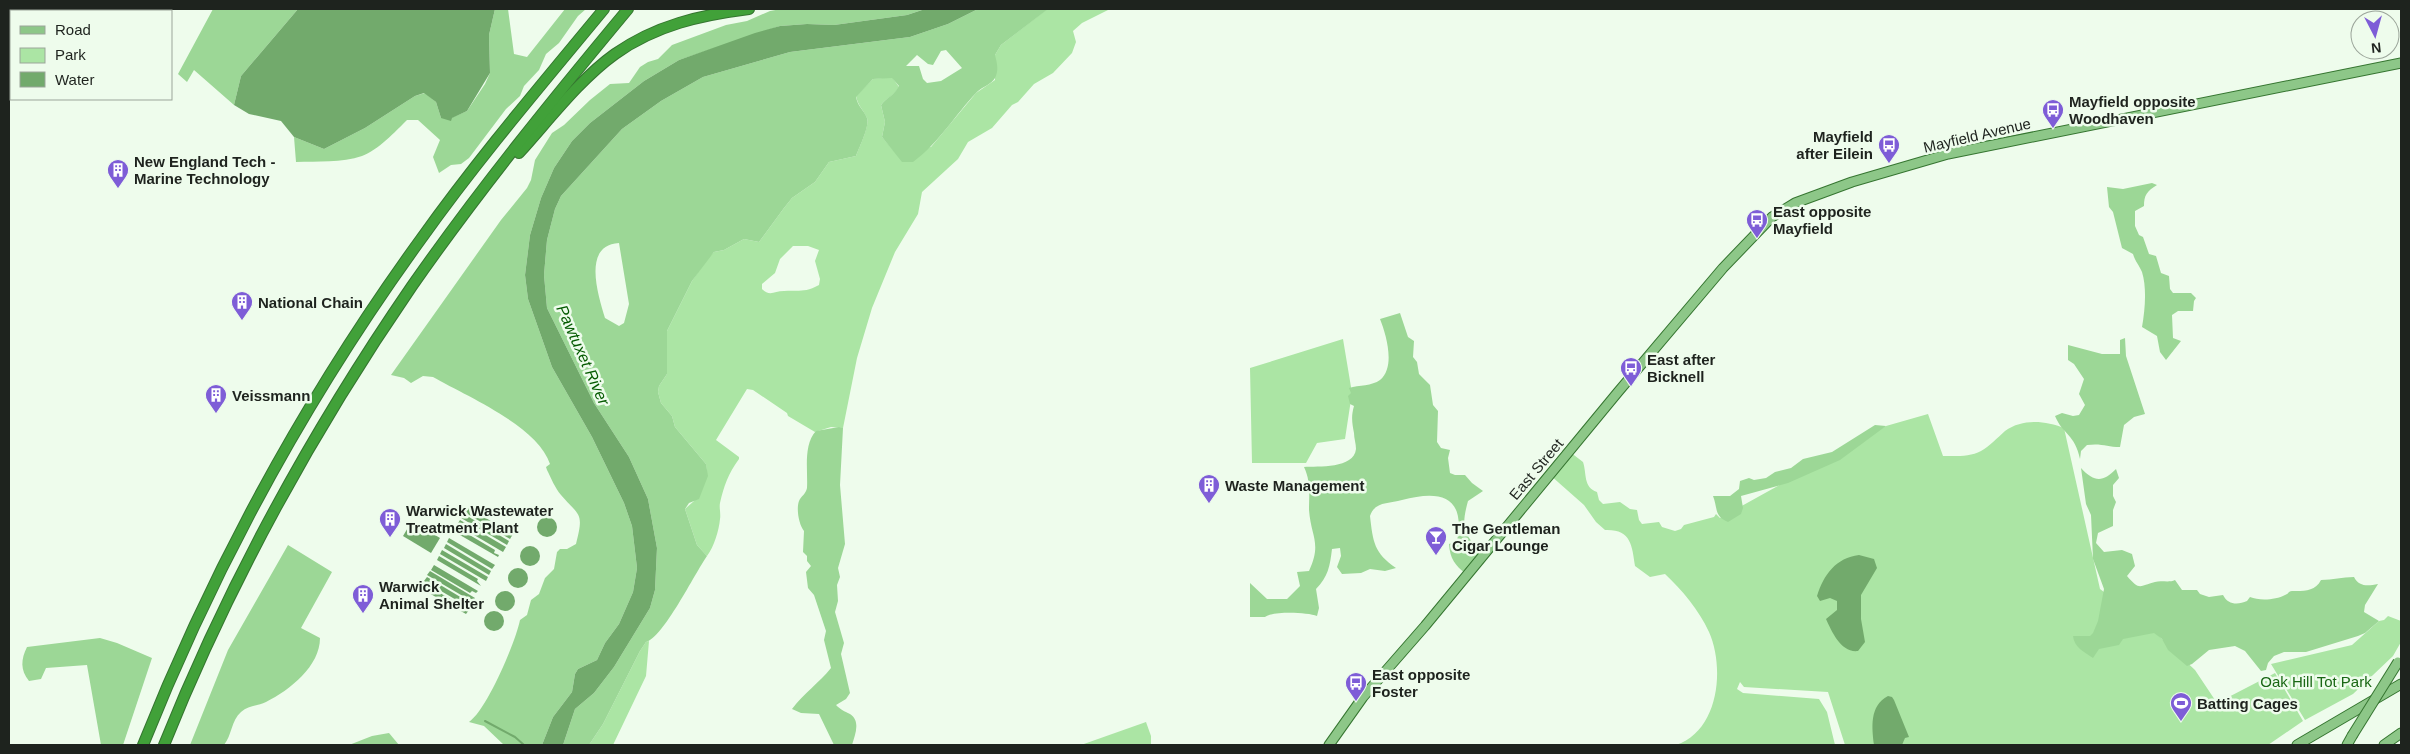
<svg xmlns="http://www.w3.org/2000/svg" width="2410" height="754" viewBox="0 0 2410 754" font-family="Helvetica,sans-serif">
<rect width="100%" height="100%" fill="#eefcec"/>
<g fill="#abe5a4" fill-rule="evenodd">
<path d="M1110,9l-28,14 -9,8 3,11 -4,11 -19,20 -19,11 -16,18 -6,3 -20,23 -24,14 -10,17 -36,33 -4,22 -23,38 -23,56 -15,50 -14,70 -12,-1 -16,5 -27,-16 -1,-3 -34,-23 -6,-1 -31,51 23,17v2c-11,15 -15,27 -19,44 -1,5 1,11 0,16 -1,11 -6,28 -13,37l-10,-11 -12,-36 9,-8 9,-15 4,-10 -1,-12 -31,-37 -3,-11 -11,-13 -3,-11 1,-6 8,-12v-43l25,-50 15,-22 7,-7 10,-2 20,-11 15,3 25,-34 8,-10 23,-16 14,-20 27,-6c3,-8 14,-31 11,-38 -4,-9 -9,-12 -11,-22l17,-17 19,-2 7,10c-5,9 -12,10 -18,18l4,17 -3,15 12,14 37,-4 45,-54 19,-13v-25l6,-10 45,-35zM793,246h15l11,4 -4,11 5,18 -1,6c-15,8 -20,5 -35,6 -10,0 -14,6 -22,-2v-5l13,-11 5,-14z"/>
<path d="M1343,339l9,54 -7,46 -28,4 -11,20h-54l-2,-95z"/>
<path d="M1928,414l15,42c13,0 27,1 38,-5 9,-5 16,-13 24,-20 18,-13 41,-10 59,-3l36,161 46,35 49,46 22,33 58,-30 28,48 -35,24h-423l-17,-53 -84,-5 -4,-5 -3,7 6,4 76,6 8,13 8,33h-159c43,-14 49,-77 33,-113 -10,-22 -27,-42 -44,-58l-15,3 -15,-11c-3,-21 -4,-37 -30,-36l-9,-8 -12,-17 -34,-30 20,-23 13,10c4,12 0,25 14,30l2,8 4,4 17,-2 10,7 7,1 2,10 3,4 17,-2 3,5 13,4 6,-2 3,-4 30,-8 2,-3 4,4 166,-92z"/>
<path d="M2388,616l13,5v21l-8,14 -40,38 -48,26 -34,-56 81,-19 27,-24 5,-1z"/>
<path d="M649,641l-3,35 -33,69h-24l14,-21 37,-73 6,-9z"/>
<path d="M1146,722l5,14v9h-70z"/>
</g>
<g fill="#9cd796" fill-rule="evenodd">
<path d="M213,9h85l-57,67 -7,29 -40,-35 -7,12 -9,-8z"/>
<path d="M495,9h13l6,45 13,3 38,-48h21l-8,7 -19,27 -13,11 -7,16 -15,16 -4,10 -14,13 -37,49 -8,6 -10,1 -12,8 -6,-16 7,-17 -22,-20h-11c-12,12 -29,30 -45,36 -20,7 -45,5 -66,6l-2,-25 30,12 41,-21 50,-32 10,-3 11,9 5,16h10l16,-7 18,-27 5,-11 -1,-38z"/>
<path d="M781,9h144l-18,6 -73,10 -27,-1 -27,2 -101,34 -35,21 -54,42 -18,18 -18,27 -13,30 -11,37 -5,40 3,24 24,68 40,70 32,66 8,23 5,42 -4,24 -14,32 -14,19 -8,17 -19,9 -3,5 -3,18 -19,25 -11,28h-38l-20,-19 -15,-4c18,-12 47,-81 51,-102l7,-5 4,-15 8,-6 6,-16 9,-9 3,-17 3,-3h7l9,-5c8,-32 4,-27 -15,-49 -6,-7 -10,-17 -14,-25l-1,-3 4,-3c-12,-38 -84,-68 -117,-87l-10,-1 -12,7 -7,-5 -13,-3 110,-155 26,-32 4,-8 4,-20 17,-27 12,-8 26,-25 20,-16 19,-1 11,-16 8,-5 10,-3 14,-14 54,-20 21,-4 23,-10z"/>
<path d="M978,9h70l-47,36 -6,10c2,8 4,15 0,23 -3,6 -13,9 -18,14 -22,23 -38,51 -64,70h-11l-20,-25 3,-15 -4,-17c6,-8 13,-9 18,-19l-7,-8 -19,1 -17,18c2,10 8,13 11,21 3,8 -8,30 -11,38l-27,6 -14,20 -23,16 -8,10 -25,34 -15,-3 -20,11 -10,2 -22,29 -25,50v43l-8,12 -1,6 3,11 11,13 3,11 31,37 2,12 -9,23 -10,4 -4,6 12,36 10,11c-12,17 -44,82 -61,86l-6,9 -37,73 -14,21h-26l12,-36 19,-16 20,-26 36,-59 5,-18 2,-42 -9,-49 -19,-42 -35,-54 -47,-95 -3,-33 3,-35 8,-31 6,-13 61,-67 39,-28 42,-24 87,-25 120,-15 38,-13zM946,50l16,18 -21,13 -14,2 -4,-4 -4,-13h-13l11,-11 11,9 5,1 8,-14zM619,243l10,61 -5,19 -5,3 -14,-8c-7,-23 -23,-73 14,-75z"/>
<path d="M2152,183l5,2c-10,6 -13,10 -13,21l-9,5v15l4,9 4,2 6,17 7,2 5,17 8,3 1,13 3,4h18l5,5 -2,3 -1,10h-15l-6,4 1,23 8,3 -15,19 -6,-8 -3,-16 -15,-9c3,-17 5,-39 0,-55 -3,-7 -7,-11 -9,-18l-11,-6 -9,-36 -4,-5 -2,-20 16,2z"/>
<path d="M1400,313l8,24 6,4 -1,16 4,5 2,12 11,11 3,20 5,6 -1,31 4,6 9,2 -2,8 2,15 5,2h10l7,8 11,8 -15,10c-8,29 -3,33 15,54l-17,19c-11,-9 -16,-15 -17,-30l8,-3c9,-46 -18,-51 -55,-41 -13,4 -27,1 -32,16 3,26 4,37 26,52l-11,3 -15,-2 -9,4 -19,1 -5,-7 4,-11 -1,-8 -8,1c-2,17 -4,28 -16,40l3,19 -2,8c-10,-4 -45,-5 -52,1h-15v-34l17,16h20l13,-13 -3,-14 12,-1c13,-28 2,-34 0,-61 0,-16 2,-28 -5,-43 14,-1 50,2 52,-18 0,-5 -2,-11 -2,-16 -2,-10 -3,-17 0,-27l-4,-2 -2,-8 3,-3 -2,-5c10,-3 23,-2 31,-8 16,-13 6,-46 0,-61z"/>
<path d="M2125,338l1,18 19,58 -11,3 -10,8 -4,22c-13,0 -18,-4 -33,-2l-6,6 -1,8c-5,-25 -17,-24 -25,-43l7,-3 11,3 6,-1 6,-10 -6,-11 5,-15 -10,-15 -6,-4v-15l34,9h18v-14z"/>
<path d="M1875,425l11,1 -46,34 -52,23 -47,13 2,12 -2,6 -13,8c-14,-6 -10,-13 -15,-26h17l9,-7 1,-8 9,-3 5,2 12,-2 9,-6 16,-4 12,-9 29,-7z"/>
<path d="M839,427l4,1 -3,57 5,59 -7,24 2,9 -3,8 1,16 -3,11 9,31 -3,11 9,39 -4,6 -10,6c5,5 8,6 14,9 11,7 5,21 2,31h-18l-15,-31 -18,-1 -9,-4c12,-16 27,-26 39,-41l-7,-28 2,-9 -12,-36 -6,-7 -2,-16 5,-6 -4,-5v-5l-4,-4 1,-21c-5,-6 -8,-22 -5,-30 2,-5 7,-7 8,-13 1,-18 -4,-43 9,-57z"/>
<path d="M2081,468c14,15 22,14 35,1l3,9 -6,7v11l3,6 -3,8v16l-15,7 -2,10 8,9 18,-2 10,4 3,12 -8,10c13,15 12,10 28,6 6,-2 14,1 20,-2l7,10h15l3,4 9,3 14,-2c5,10 15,10 24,6l3,-4c9,4 26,3 35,-2 5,-2 2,-3 7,-4 11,0 23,1 29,-11 12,0 21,-3 33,-3 5,10 14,9 24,7l-13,21 -1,7 15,9 -14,12 -7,3 -52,16h-22l-10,4 -6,7 -2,7 -5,1 -16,-20 -10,-5 -26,4 -17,14 -5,2 -19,-16 -6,-11 -8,-6 -31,6 -4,6 -20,4 -6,9c-9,-6 -19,-11 -20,-22h17l3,-3 5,-12 6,-32 -11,-30 -2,-44 -5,-11z"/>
<path d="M288,545l44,27 -31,56 19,10c0,28 -30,52 -54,64 -8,4 -17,3 -25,10 -10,9 -9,23 -17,33h-34l38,-95z"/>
<path d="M100,638l17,5 35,15 -29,87h-22l-14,-80 -41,3 -5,11 -12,2c-9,-11 -8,-22 -2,-34z"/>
<path d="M389,733l10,12h-50l23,-9z"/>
</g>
<g fill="#72aa6c">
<path d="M298,9h197l-6,26 1,38 -23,38 -15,7 -1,3 -10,-3 -5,-16 -12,-9 -9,3 -50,32 -41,21 -30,-12 -13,-16 -32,-7 -15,-9 7,-29z"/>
<path d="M925,9h53l-30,15 -38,13 -120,15 -87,25 -42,24 -39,28 -61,67 -6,13 -8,31 -3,35 3,33 47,95 35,54 19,42 9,49 -2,42 -5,18 -36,59 -20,26 -19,16 -12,36h-21l11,-28 19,-25 3,-18 3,-5 19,-9 8,-17 14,-19 14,-32 4,-24 -5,-42 -8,-23 -32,-66 -40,-70 -24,-68 -3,-24 5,-40 11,-37 13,-30 18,-27 18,-18 54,-42 35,-21 76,-27 25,-7 27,-2 27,1 73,-10z"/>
<path d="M467,507l46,27 -3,5 -46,-27z"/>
<path d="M464,514l45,27 -2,4 -46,-27z"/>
<circle cx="547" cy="527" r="10"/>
<path d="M460,520l46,27 -3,5 -46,-27z"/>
<path d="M412,521l28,17 -9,15 -28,-17z"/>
<path d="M456,527l39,23 -1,3 5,2 -1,2 -45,-26z"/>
<path d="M449,538l46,27 -3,4 -45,-27z"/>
<path d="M446,544l45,27 -2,4 -45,-27z"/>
<circle cx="530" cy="556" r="10"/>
<path d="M442,550l46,27 -2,4 -46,-27z"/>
<path d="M1859,555l15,4 3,9 -16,27v24l4,23 -7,9c-17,2 -26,-19 -32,-32l11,-9v-9l-7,-3 -10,3 -3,-5c7,-22 19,-38 42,-41z"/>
<path d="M439,556l39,23 -1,2 4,5 -44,-26z"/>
<path d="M434,565l44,26 -2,2 -4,-2 -2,2 -39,-23z"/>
<circle cx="518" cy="578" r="10"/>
<path d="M430,571l45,27 -2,4 -46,-27z"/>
<path d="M427,577l45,27 -2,4 -46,-27z"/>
<path d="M423,583l46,27 -3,4 -46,-26z"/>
<circle cx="505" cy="601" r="10"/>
<circle cx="494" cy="621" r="10"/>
<path d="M1888,696l4,1 2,3 15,37 -4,1 -3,7h-28c-2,-17 -5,-39 14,-49z"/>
</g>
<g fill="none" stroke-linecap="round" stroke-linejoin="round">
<path stroke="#72aa6c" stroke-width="2" d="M485,721l30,16 9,8"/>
<g stroke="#357530" stroke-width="11">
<g id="major">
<path d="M1329,745l34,-48 62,-71 193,-234 105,-124 49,-51 23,-14 57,-21 96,-28 453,-91"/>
<path d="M2297,745l104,-61"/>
<path d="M2347,745l5,-9"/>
<path d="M2384,745l17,-12"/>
</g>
</g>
<g stroke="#357530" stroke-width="12">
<g id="highway">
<path d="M519,153c30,-33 61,-74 96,-99 41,-29 86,-39 134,-45"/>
<path d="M143,745c72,-180 164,-349 278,-506 57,-80 121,-155 183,-230"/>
<path d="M164,745c65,-162 149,-315 248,-459 67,-96 141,-187 216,-277"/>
</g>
</g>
<use href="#major" stroke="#8dc788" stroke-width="9"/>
<use href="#highway" stroke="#41a139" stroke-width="10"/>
<g stroke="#357530" stroke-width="11" stroke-linecap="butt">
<path id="major-bridge" d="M2352,736l46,-74"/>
</g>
<use href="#major-bridge" stroke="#8dc788" stroke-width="9"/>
</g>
<defs>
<g id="bus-pin" transform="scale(1.125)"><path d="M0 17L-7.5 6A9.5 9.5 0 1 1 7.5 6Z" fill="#7e5dd7" stroke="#eefcec"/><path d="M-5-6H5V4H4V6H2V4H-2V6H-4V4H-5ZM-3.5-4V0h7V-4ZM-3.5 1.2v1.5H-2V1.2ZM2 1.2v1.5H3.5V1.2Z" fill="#fff"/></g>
<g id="building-pin" transform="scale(1.125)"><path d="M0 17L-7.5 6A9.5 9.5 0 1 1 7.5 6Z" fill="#7e5dd7" stroke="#eefcec"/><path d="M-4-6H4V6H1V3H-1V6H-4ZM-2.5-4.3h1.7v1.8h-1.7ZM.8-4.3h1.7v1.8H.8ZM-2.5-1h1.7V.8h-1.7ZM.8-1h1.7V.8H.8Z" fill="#fff"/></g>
<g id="bar-pin" transform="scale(1.125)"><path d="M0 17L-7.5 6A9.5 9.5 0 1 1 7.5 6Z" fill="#7e5dd7" stroke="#eefcec"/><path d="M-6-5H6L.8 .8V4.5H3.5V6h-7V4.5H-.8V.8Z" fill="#fff"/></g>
<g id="stadium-pin" transform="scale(1.125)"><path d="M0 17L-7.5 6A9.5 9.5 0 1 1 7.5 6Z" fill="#7e5dd7" stroke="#eefcec"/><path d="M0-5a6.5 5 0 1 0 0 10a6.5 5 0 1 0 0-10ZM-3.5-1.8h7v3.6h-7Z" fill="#fff"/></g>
</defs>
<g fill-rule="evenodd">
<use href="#bus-pin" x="2053" y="110"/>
<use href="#bus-pin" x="1889" y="145"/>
<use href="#building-pin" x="118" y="170"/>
<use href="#bus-pin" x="1757" y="220"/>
<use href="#building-pin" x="242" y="302"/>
<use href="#bus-pin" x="1631" y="368"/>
<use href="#building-pin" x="216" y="395"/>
<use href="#building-pin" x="1209" y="485"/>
<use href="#building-pin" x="390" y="519"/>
<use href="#bar-pin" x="1436" y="537"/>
<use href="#building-pin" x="363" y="595"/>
<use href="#bus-pin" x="1356" y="683"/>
<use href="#stadium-pin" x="2181" y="703"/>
</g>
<g text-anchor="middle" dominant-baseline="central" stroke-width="5" stroke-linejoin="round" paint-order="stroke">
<g font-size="15" font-weight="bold" fill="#1e231e" stroke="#eefcec" text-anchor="start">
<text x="2069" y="101">Mayfield opposite<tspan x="2069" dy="17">Woodhaven</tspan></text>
<text x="1873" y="136" text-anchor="end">Mayfield<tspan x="1873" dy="17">after Eilein</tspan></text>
<text x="134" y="161">New England Tech -<tspan x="134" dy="17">Marine Technology</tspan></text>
<text x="1773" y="211">East opposite<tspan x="1773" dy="17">Mayfield</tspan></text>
<text x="258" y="302">National Chain</text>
<text x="1647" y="359">East after<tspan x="1647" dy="17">Bicknell</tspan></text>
<text x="232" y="395">Veissmann</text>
<text x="1225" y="485">Waste Management</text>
<text x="406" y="510">Warwick Wastewater<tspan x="406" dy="17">Treatment Plant</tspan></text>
<text x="1452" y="528">The Gentleman<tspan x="1452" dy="17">Cigar Lounge</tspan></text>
<text x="379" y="586">Warwick<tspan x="379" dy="17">Animal Shelter</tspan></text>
<text x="1372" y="674">East opposite<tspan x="1372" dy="17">Foster</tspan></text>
<text x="2197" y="703">Batting Cages</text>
</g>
<g font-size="15" fill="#1e231e" stroke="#eefcec">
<text transform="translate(1977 135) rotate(-13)">Mayfield Avenue</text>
<text transform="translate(1536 469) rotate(-50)">East Street</text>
</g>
<g font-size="15" fill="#196714" stroke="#eefcec">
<text x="2316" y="681">Oak Hill Tot Park</text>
</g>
<g font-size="16" font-style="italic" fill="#045a00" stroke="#eefcec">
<text transform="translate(583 355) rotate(66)">Pawtuxet River</text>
</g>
</g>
<rect width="2410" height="754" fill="none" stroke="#1e231e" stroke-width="20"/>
<rect x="10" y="10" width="162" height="90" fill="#eefcec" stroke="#9ba59a"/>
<rect x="20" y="26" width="25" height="8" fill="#8dc788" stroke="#9ba59a"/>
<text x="55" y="35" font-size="15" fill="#1e231e">Road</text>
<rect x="20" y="48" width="25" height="15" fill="#abe5a4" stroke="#9ba59a"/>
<text x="55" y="60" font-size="15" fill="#1e231e">Park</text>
<rect x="20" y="72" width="25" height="15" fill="#72aa6c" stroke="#9ba59a"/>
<text x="55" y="85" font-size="15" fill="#1e231e">Water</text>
<g transform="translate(2375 35) rotate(174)"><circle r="24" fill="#eefcec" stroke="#9ba59a"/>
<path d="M0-4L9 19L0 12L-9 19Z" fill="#7e5dd7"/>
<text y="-8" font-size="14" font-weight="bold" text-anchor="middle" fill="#1e231e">N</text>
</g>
</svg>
